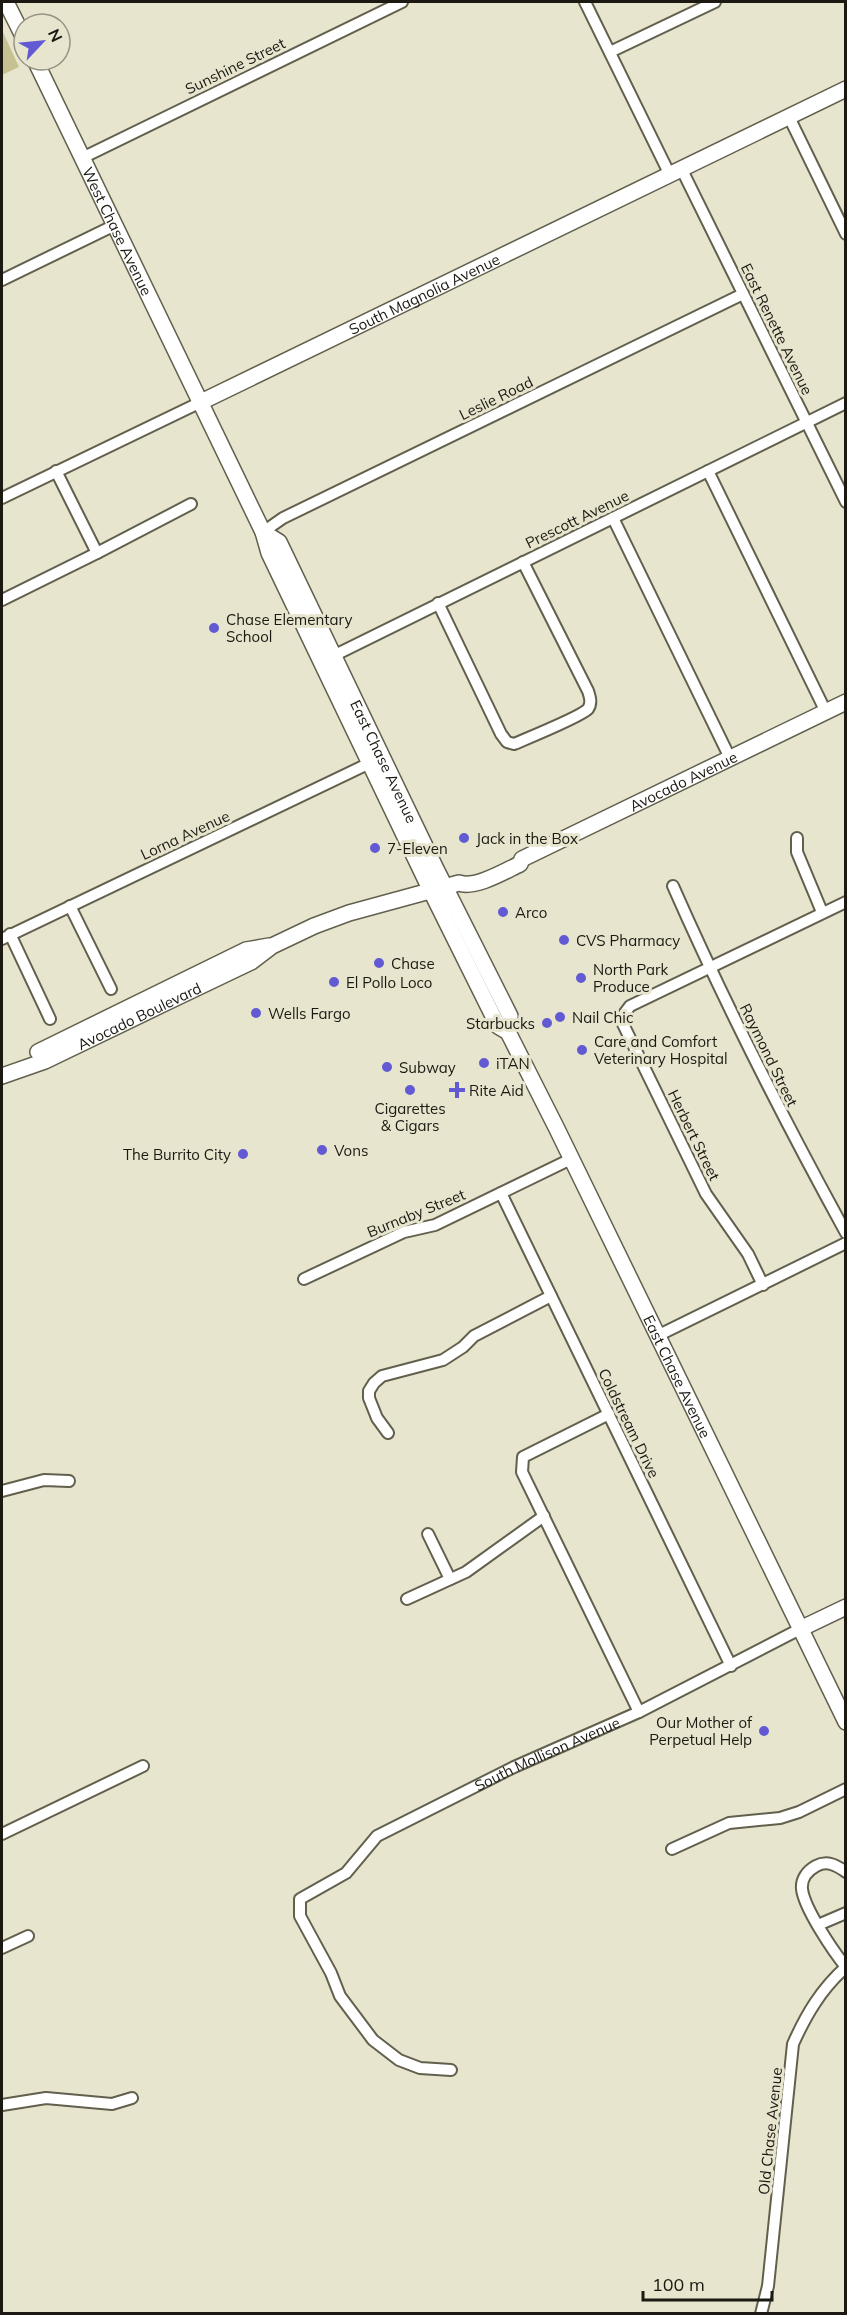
<svg xmlns="http://www.w3.org/2000/svg" width="847" height="2315" viewBox="0 0 847 2315" font-family="Mulish,sans-serif">
<rect width="100%" height="100%" fill="#e8e5cf"/>
<path fill="#c7c192" d="M2,30l17,37 -17,8z"/>
<g fill="none" stroke-linecap="round" stroke-linejoin="round">
<g stroke="#62604d" stroke-width="14">
<g id="street">
<path d="M585,2l85,173"/>
<path d="M610,52l105,-50"/>
<path d="M789,117l57,117"/>
<path d="M82,158l320,-156"/>
<path d="M682,170l164,332"/>
<path d="M2,280l113,-55"/>
<path d="M56,471l41,82 94,-49"/>
<path d="M708,471l118,241"/>
<path d="M2,498l199,-96"/>
<path d="M613,518l117,240"/>
<path d="M263,532l20,-14 460,-224"/>
<path d="M2,600l95,-47"/>
<path d="M438,603l63,131 6,8 7,2c14,-6 66,-27 74,-35 4,-6 2,-12 0,-18l-65,-129"/>
<path d="M329,658l517,-255"/>
<path d="M797,838v14l25,60"/>
<path d="M673,886c52,118 111,234 173,347"/>
<path d="M70,906l41,83"/>
<path d="M10,934l40,85"/>
<path d="M2,939l372,-178"/>
<path d="M501,1193l230,473"/>
<path d="M304,1279l100,-47 31,-7 136,-66"/>
<path d="M763,1285l-15,-31 -42,-60 -83,-170 1,-10 6,-8 216,-104"/>
<path d="M657,1336l189,-93"/>
<path d="M609,1414l-86,43 -1,15 117,240"/>
<path d="M388,1433l-11,-15 -8,-20v-7l5,-8 8,-7 61,-16 20,-13 11,-11 77,-40"/>
<path d="M2,1491l42,-11 25,1"/>
<path d="M428,1534l22,45"/>
<path d="M407,1599l59,-27 78,-56"/>
<path d="M2,1834l141,-68"/>
<path d="M672,1849l57,-26 51,-5 19,-6 47,-23"/>
<path d="M846,1872c-10,-7 -19,-12 -30,-6 -9,5 -15,13 -14,23 2,19 31,62 44,78"/>
<path d="M818,1925l28,-12"/>
<path d="M2,1948l26,-12"/>
<path id="s1" d="M451,2070l-31,-2 -21,-8 -26,-20 -33,-44 -9,-23 -31,-57v-17l46,-26 31,-37 137,-69 125,-55 161,-83"/>
<path d="M2,2105l44,-7 66,6 20,-6"/>
<path d="M761,2314l7,-28 25,-242c13,-29 28,-55 53,-77"/>
</g>
</g>
<g stroke="#62604d" stroke-width="18">
<g id="secondary">
<path d="M6,2l18,36"/>
<path id="s2" d="M35,60l228,472 6,21 162,338 67,135 10,6 48,95 290,595"/>
<path id="s3" d="M201,402l645,-313"/>
<path id="s4" d="M263,532l16,10 157,327 74,147 -2,16"/>
<path d="M38,1052l208,-102 23,-4"/>
<path id="s5" d="M2,1076l43,-15 116,-56 90,-43 21,-16 42,-20 35,-13 110,-30c16,6 46,-12 61,-19l2,-5 324,-157"/>
<path d="M800,1629l46,-22"/>
</g>
</g>
<use href="#street" stroke="#fff" stroke-width="10"/>
<use href="#secondary" stroke="#fff" stroke-width="15"/>
</g>
<g fill="#615ad3" stroke="#e8e5cf" stroke-width="2">
<circle cx="214" cy="628" r="6"/>
<circle cx="464" cy="838" r="6"/>
<circle cx="375" cy="848" r="6"/>
<circle cx="503" cy="912" r="6"/>
<circle cx="564" cy="940" r="6"/>
<circle cx="379" cy="963" r="6"/>
<circle cx="581" cy="978" r="6"/>
<circle cx="334" cy="982" r="6"/>
<circle cx="256" cy="1013" r="6"/>
<circle cx="560" cy="1017" r="6"/>
<circle cx="547" cy="1023" r="6"/>
<circle cx="582" cy="1050" r="6"/>
<circle cx="484" cy="1063" r="6"/>
<circle cx="387" cy="1067" r="6"/>
<circle cx="410" cy="1090" r="6"/>
<path d="M454 1081h6v6h6v6h-6v6h-6v-6h-6v-6h6z"/>
<circle cx="322" cy="1150" r="6"/>
<circle cx="243" cy="1154" r="6"/>
<circle cx="764" cy="1731" r="6"/>
</g>
<g text-anchor="middle" dominant-baseline="central" stroke-width="6" stroke-linejoin="round" paint-order="stroke">
<g font-size="15" fill="#1b1912" stroke="#e8e5cf">
<text transform="translate(235 66) rotate(-26)">Sunshine Street</text>
<text stroke="none"><textPath href="#s2" startOffset="190">West Chase Avenue</textPath></text>
<text stroke="none"><textPath href="#s3" startOffset="248">South Magnolia Avenue</textPath></text>
<text transform="translate(777 329) rotate(64)">East Renette Avenue</text>
<text transform="translate(496 398) rotate(-26)">Leslie Road</text>
<text transform="translate(577 519) rotate(-26)">Prescott Avenue</text>
<text stroke="none"><textPath href="#s4" startOffset="262">East Chase Avenue</textPath></text>
<text stroke="none"><textPath href="#s5" startOffset="748">Avocado Avenue</textPath></text>
<text transform="translate(185 835) rotate(-25)">Lorna Avenue</text>
<text stroke="none"><textPath href="#s5" startOffset="150">Avocado Boulevard</textPath></text>
<text transform="translate(769 1055) rotate(64)">Raymond Street</text>
<text transform="translate(694 1135) rotate(64)">Herbert Street</text>
<text transform="translate(416 1213) rotate(-22)">Burnaby Street</text>
<text stroke="none"><textPath href="#s2" startOffset="1467">East Chase Avenue</textPath></text>
<text transform="translate(629 1423) rotate(64)">Coldstream Drive</text>
<text stroke="none"><textPath href="#s1" startOffset="538">South Mollison Avenue</textPath></text>
<text transform="translate(770 2131) rotate(-84)">Old Chase Avenue</text>
</g>
<g font-size="15" fill="#1b1912" stroke="#e8e5cf" text-anchor="start">
<text x="226" y="619">Chase Elementary<tspan x="226" dy="17">School</tspan></text>
<text x="476" y="838">Jack in the Box</text>
<text x="387" y="848">7-Eleven</text>
<text x="515" y="912">Arco</text>
<text x="576" y="940">CVS Pharmacy</text>
<text x="391" y="963">Chase</text>
<text x="593" y="969">North Park<tspan x="593" dy="17">Produce</tspan></text>
<text x="346" y="982">El Pollo Loco</text>
<text x="268" y="1013">Wells Fargo</text>
<text x="572" y="1017">Nail Chic</text>
<text x="535" y="1023" text-anchor="end">Starbucks</text>
<text x="594" y="1041">Care and Comfort<tspan x="594" dy="17">Veterinary Hospital</tspan></text>
<text x="496" y="1063">iTAN</text>
<text x="399" y="1067">Subway</text>
<text x="469" y="1090">Rite Aid</text>
<text x="410" y="1108" text-anchor="middle">Cigarettes<tspan x="410" dy="17">&amp; Cigars</tspan></text>
<text x="334" y="1150">Vons</text>
<text x="231" y="1154" text-anchor="end">The Burrito City</text>
<text x="752" y="1722" text-anchor="end">Our Mother of<tspan x="752" dy="17">Perpetual Help</tspan></text>
</g>
</g>
<rect width="847" height="2315" fill="none" stroke="#1b1912" stroke-width="6"/>
<g transform="translate(42 42) rotate(64)"><circle r="28" fill="#e8e5cf" stroke="#969383" stroke-width="1.5"/>
<path d="M0-4.5L10 22L0 15L-10 22Z" fill="#615ad3"/>
<text y="-9" font-size="16" font-weight="bold" text-anchor="middle" fill="#1b1912">N</text>
</g>
<path d="M643 2291v9h129v-9" fill="none" stroke="#1b1912" stroke-width="3"/>
<text x="652" y="2291" font-size="18" fill="#1b1912" stroke="#e8e5cf" stroke-width="4.5" paint-order="stroke">100 m</text>
</svg>
